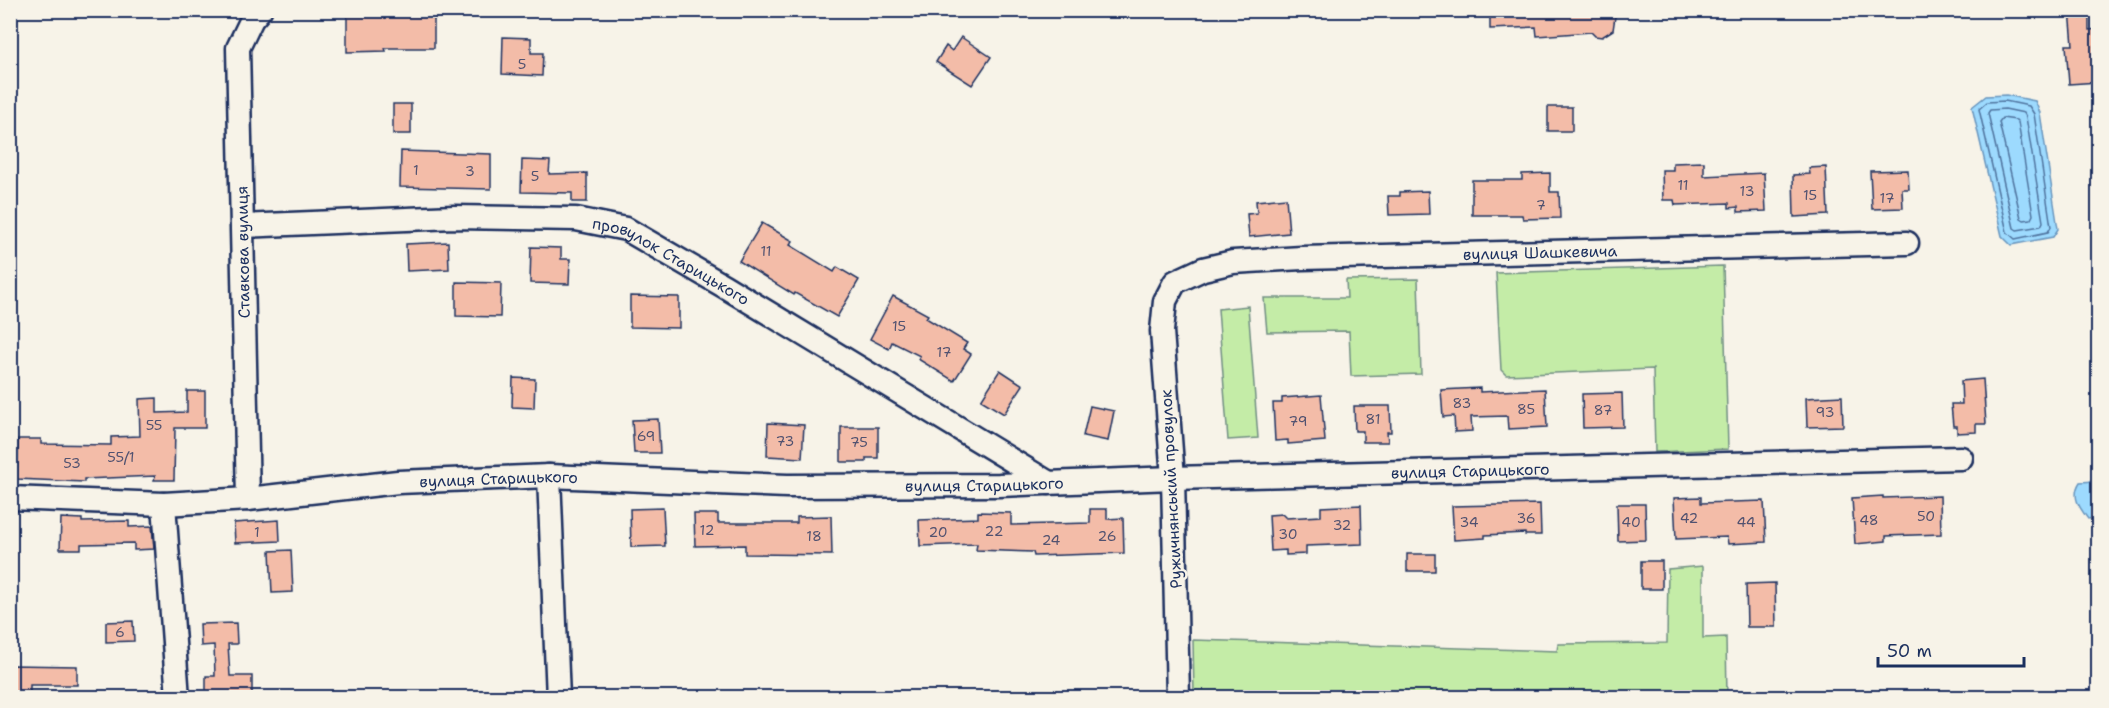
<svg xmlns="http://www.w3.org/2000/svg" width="2109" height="708" viewBox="0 0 2109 708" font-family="'Shantell Sans',sans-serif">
<rect width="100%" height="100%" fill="#f7f3e8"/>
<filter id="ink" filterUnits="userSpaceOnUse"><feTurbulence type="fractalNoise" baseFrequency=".0167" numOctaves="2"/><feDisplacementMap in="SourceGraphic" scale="12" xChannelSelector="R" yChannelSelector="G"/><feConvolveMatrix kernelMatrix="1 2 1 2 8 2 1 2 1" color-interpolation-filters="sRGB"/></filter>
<g filter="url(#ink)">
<g fill="#c4eca7" stroke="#708e82" stroke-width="1.5">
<path d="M1723,266l5,183 -73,3 -2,-83 -147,6 -5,-5 -5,-97z"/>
<path d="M1418,279l3,95 -70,2 -2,-45 -82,1 -3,-34h83l-1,-18z"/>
<path d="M1248,306l10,132 -30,2 -10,-131z"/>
<path d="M1703,566v72l23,-1 1,59 168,-2v3h-701l-1,-57 364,11 1,-7 109,-1 1,-74z"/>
</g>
<g fill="#9ddafe" stroke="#6996be" stroke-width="1.5">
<path d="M2006,95l29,6 5,12 18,116 -5,8 -42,8 -9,-9 -30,-129 14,-11z"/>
<path d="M2096,481l2,3v33l-10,2c-9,-12 -17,-23 -8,-37z"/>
</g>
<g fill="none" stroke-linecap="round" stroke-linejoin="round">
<g stroke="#4f739e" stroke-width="1.5">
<path d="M2005,101l24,5 5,8 17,113 -3,5 -33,7 -8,-7 -28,-123 8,-7z"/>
<path d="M2005,109l19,4 2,4 17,105 -2,4 -24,4 -3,-2 -26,-115 2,-3z"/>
<path d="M2002,118l14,2 2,2 15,93 -2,4 -7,1 -3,-2 -22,-96z"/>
</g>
</g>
<g fill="#f3bca8" stroke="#1b2f5e" stroke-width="1.5">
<path d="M1490,10h126l-3,20 -11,7 -7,-1 -4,-4 -54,4 -1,-9 -46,2z"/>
<path d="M2070,10h19v20l9,-1v53l-29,2 -3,-39h7z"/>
<path d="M434,14v34h-49l1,3 -39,1v-37z"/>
<path d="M503,37l28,1v15h12l-1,23 -40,-2z"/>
<path d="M961,37l30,20 -19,28 -36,-23 10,-16 6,5z"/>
<rect x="393" y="104" width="18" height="30"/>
<rect x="1548" y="107" width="24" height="24"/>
<path d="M401,151l90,3v35l-91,-2z"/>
<path d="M522,160l28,1 -1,13 38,-1v29h-15v-9l-51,-1z"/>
<path d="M1704,162v14l60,-3 2,38 -28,1v-5l-9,1v-5l-54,2 -1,-5h-11l-1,-30h11v-7z"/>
<path d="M1826,167l2,48 -34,2 -1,-42 17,-1 -1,-6z"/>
<path d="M1908,170l1,19h-7l1,19 -31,1 -2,-38z"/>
<path d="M1550,173v19h9l1,26 -37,1 -1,-4h-50v-35h50v-6z"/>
<path d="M1428,191l1,23 -40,1 -1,-19h12v-4z"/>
<path d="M1286,198l3,35 -40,4 -2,-23 10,-1 -1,-12z"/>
<path d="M762,223l31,18 -3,4 44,27 3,-5 22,13 -22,37 -42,-24 -1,2 -55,-34z"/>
<path d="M448,242l1,27 -42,2 -1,-27z"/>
<path d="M531,247l30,1v11h9l-1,25 -39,-1z"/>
<path d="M456,282l45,1 -1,34 -44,-1z"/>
<path d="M630,296l49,1v31l-49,-1z"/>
<path d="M893,296l35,19 -2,3 41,25 -4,6 8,5 -17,27 -36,-22 2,-3 -28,-14 -3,7 -19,-10z"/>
<path d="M1000,370l23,15 -19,29 -23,-14z"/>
<path d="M513,378l22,1 -1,29 -22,-1z"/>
<path d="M1983,379l3,45h-10v8l-19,1v-7h-4l-2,-22h11l-1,-23z"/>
<path d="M1480,388v4l65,-3 2,38 -39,2 -1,-13 -36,1 1,14 -17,1 -1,-16 -11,1 -2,-27z"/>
<path d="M187,391h18v37h-30l-1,52h-20l1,-4 -71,3v3l-67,-3 1,-40h23v5l70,1v-8l29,-1 -1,-37 18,-1v15l30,-1z"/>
<path d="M1622,393l1,34 -40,1 -1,-34z"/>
<path d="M1321,395l4,46 -37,3v-4l-13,1 -2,-38h9v-5z"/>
<path d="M1842,396l1,30 -36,1 -1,-29z"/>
<path d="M1090,406l24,5 -6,30 -25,-5z"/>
<path d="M1354,406h36l1,26h-4l1,10h-25v-11h-8z"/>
<path d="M658,419l2,34h-26l-2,-33z"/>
<path d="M768,423l36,2 -2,33 -35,-2z"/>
<path d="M841,427h37v31h-12v4h-25z"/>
<path d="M1883,496v2l57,-2 1,38 -55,2v5l-31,3 -3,-46z"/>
<path d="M1701,497v6l63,-2 2,41 -38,2 -1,-7 -51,2 -2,-41z"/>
<path d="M1540,504l1,31h-16v-2l-40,2v3l-31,2 -2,-34z"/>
<path d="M1617,504h28l1,36 -28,1z"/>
<path d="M1361,505l1,39 -56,2v8l-20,1v-5l-15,1 -2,-36 13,-1 4,4 35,-2v-9z"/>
<path d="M663,508l2,38 -34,1 -1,-38z"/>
<path d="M1090,509h17v10l16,-1 1,35 -90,3 -1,-4 -57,-2 1,-6 -57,2 -1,-26 59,-2v-6l33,1v12l79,-2z"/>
<path d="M694,514h24v9h79v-6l34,-1 1,39 -87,-1v-9l-50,1z"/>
<path d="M61,518l21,1v3l47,-1v6l23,-1 2,23 -20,1v-7l-53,1v5h-21z"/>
<path d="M279,520l1,21 -45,2 -1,-20z"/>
<path d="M291,550l2,42 -21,1 -2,-42z"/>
<rect x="1407" y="554" width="28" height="17"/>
<rect x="1641" y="561" width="21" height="28"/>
<path d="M1775,583l1,44h-29l-1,-43z"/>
<path d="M133,621l1,20 -28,1v-20z"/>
<path d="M236,623l1,21h-9l2,32h22v22h-46v-22h9l-1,-31 -13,1 -1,-22z"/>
<path d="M10,665l67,1v19h-47v12h-20z"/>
</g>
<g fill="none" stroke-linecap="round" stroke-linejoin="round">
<g stroke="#1b2f5e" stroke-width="27">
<g id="minor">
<path id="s1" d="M243,226l211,-9 122,2 50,10 98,57 325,197"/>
<path d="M549,476l9,222"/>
<path id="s2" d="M10,498l154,6 84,-5 150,-17 151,-6 238,10 212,-1 174,-7 788,-20"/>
<path d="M248,499l-10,-451 14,-29 8,-9"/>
<path d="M164,504l14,194"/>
<path id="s3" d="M1178,698l-5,-220 -11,-147 3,-30 10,-19 28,-13 30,-7 69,-4 605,-15"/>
</g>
</g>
<use href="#minor" stroke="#f7f3e8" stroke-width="22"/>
</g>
</g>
<g text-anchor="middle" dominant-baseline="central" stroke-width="5" stroke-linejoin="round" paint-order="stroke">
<g font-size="14" fill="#515270">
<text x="522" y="64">5</text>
<text x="416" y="170">1</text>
<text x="470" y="171">3</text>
<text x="535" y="176">5</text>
<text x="1683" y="185">11</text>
<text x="1747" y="191">13</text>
<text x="1810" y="195">15</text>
<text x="1887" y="198">17</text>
<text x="1541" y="205">7</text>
<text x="766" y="251">11</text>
<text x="899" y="326">15</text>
<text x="944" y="352">17</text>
<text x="1462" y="403">83</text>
<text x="1526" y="409">85</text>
<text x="1603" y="410">87</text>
<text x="1825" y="412">93</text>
<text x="1373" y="419">81</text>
<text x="1298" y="421">79</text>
<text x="154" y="425">55</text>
<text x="646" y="436">69</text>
<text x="785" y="441">73</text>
<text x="859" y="442">75</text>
<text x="121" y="457">55/1</text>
<text x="72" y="463">53</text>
<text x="1926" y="516">50</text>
<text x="1526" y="518">36</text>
<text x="1689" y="518">42</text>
<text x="1869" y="520">48</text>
<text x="1469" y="522">34</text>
<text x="1631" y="522">40</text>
<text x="1746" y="522">44</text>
<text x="1342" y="525">32</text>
<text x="707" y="530">12</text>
<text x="994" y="531">22</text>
<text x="257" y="532">1</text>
<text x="938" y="532">20</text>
<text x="1288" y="534">30</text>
<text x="814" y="536">18</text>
<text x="1107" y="536">26</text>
<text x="1051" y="540">24</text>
<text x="120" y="632">6</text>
</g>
<g font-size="16" fill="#1b2f5e" stroke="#f7f3e8">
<text transform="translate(243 252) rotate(-91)">Ставкова вулиця</text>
<text stroke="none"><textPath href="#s3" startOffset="788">вулиця Шашкевича</textPath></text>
<text stroke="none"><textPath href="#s1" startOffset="438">провулок Старицького</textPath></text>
<text stroke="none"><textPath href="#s2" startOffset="1462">вулиця Старицького</textPath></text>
<text stroke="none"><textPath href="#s2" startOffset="490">вулиця Старицького</textPath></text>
<text stroke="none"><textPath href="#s2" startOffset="976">вулиця Старицького</textPath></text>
<text transform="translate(1171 489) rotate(-93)">Ружичнянський провулок</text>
</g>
</g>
<rect width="2109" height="708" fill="none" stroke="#f7f3e8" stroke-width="36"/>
<rect x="18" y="18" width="2073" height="672" fill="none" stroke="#1b2f5e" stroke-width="2" filter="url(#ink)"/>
<path d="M1878 657v9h146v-9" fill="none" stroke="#1b2f5e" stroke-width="3"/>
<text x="1887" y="657" font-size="18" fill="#1b2f5e" stroke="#f7f3e8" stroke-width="4.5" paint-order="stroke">50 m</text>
</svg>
